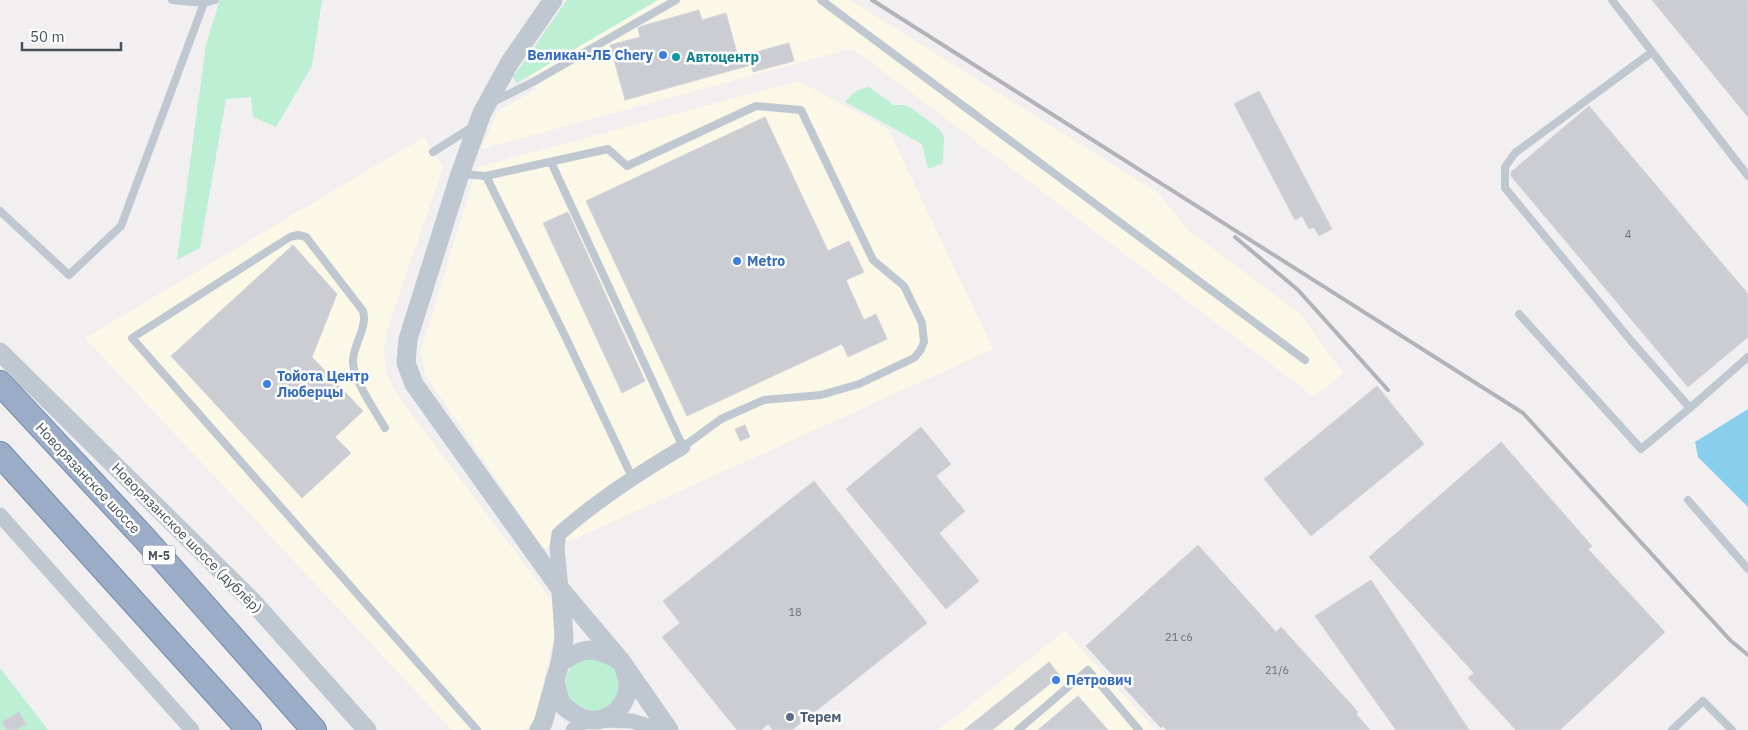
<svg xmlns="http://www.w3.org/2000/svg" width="1748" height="730" viewBox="0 0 1748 730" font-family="'IBM Plex Sans',sans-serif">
<rect width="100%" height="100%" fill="#f1efef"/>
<g fill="#fcf8e8">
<path d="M658,0h192l308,193 30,37 112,84 43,59 -29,24 -447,-338 -17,-10 -369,100 17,-38 38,-22 -7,-13z"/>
<path d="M799,81l89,48 105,220 -436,198 -14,1 -118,-174 -4,-23 56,-184z"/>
<path d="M424,137l19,30 -56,163 -3,21 2,21 8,17 12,18 147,195 3,24 -21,93 -9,11h-74l-367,-392z"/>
<path d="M1065,631l90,99h-217z"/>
</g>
<g fill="#bdefd5">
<path d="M220,0h102l-10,66 -36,61 -23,-10 -2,-20 -25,2 -26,149 -23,12 29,-216z"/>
<path d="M567,0h91l-141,83 -4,-6z"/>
<path d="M869,87l25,18h10l9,4 25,19 6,8 -1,27 -15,6 -6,-25 -77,-42c7,-9 13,-13 24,-15z"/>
<path d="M585,657l21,3 11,10 4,22 -9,15 -24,7 -22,-16c-2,-19 -1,-32 19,-41z"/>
<path d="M0,668l48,62h-48z"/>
</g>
<path fill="#89cfed" d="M1748,409v98l-50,-50 -3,-15z"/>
<g fill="#cccdd3" stroke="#d3d4da">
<path d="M1652,0h96v117z"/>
<path d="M699,10l3,10 24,-7 12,44 51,-14 5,18 -41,11 -2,-7 -126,35 -15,-55 30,-8 -2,-9 4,-2z"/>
<path d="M1259,91l73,138 -13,7 -5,-9 -5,2 -7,-13 -7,4 -61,-116z"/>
<path d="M1589,106l159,188v43l-60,50 -177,-211v-4z"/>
<path d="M765,117l63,134 21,-10 15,31 -18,8 18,40 12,-6 11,25 -39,18 -6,-13 -155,72 -101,-215z"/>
<path d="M568,212l77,169 -23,12 -79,-170z"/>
<path d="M293,245l44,49 -25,63 51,54 -28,26 16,16 -49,45 -131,-142z"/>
<path d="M1377,386l47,58 -113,92 -47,-57z"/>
<path d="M745,425l5,12 -10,4 -5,-12z"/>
<path d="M921,427l30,37 -15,12 29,35 -26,22 40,48 -33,28 -100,-120z"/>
<path d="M1501,442l91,104 -4,3 77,83 -105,98h-44l-48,-52 6,-5 -105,-116z"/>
<path d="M814,481l113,142 -135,107h-19l-5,-6 -7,6h-24l-75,-93 18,-14 -17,-22z"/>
<path d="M1198,545l78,87 5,-5 77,85 -2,2 14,16h-203l-4,-4 -2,2 -75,-82z"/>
<path d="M1371,580l98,150h-73l-81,-114z"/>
<path d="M1049,662l11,14 -68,54h-28z"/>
<path d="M1078,696l30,34h-70z"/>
<path d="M19,712l7,12 -10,6h-9l-5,-8z"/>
</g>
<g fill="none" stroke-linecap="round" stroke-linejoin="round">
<g stroke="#7187aa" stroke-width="26">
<g id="trunk">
<path d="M0,383l146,157 168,190"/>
<path d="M0,454l249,276"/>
</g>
</g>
<g stroke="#bfc8d1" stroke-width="8">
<path d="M172,0l32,3"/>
<path d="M821,0l484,360"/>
<path d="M1612,0l136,176"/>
<path d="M1652,52l-137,101 -10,14v21l127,154 58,66 58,-51"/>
<path d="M491,103l42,-21 143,-82"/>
<path d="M433,152l41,-26"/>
<path d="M460,174l26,2 122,-27 19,17 129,-60 45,4 72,150 31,26 18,37 2,19 -4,9 -6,7 -55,26 -38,11 -57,5 -43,19 -38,28 -132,-285"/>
<path d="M486,176l80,162 66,139"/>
<path d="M0,211l69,64 52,-49 83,-223 11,-3"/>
<path d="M1519,314l122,135 49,-41"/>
<path d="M385,428c-9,-16 -33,-50 -32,-67 0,-17 15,-33 10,-50l-57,-74 -8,-2 -8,2 -158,101 345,392"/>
<path d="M1688,500l60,69"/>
<path d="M1018,730l70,-60 51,60"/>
<path d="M1672,730l31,-29 29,29"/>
</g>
<g stroke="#bfc8d1" stroke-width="15">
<path d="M0,515l192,215"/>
<path d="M561,590l-4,-43 2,-13c38,-34 80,-61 124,-87"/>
<path d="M600,720l32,1 29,9"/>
<path d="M573,730l12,-9"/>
</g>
<g stroke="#bfc8d1" stroke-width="19">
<path d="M553,0l-43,62 -28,51 -22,61 -52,165 -2,24 8,21 147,206 60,71 48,69"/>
<path d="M0,352l253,250 114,128"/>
<path d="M560,663c23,-16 32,-17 57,-4"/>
<path d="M555,679c1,7 3,16 6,23 3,6 9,9 15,13 23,14 52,-3 52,-31 0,-5 -2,-11 -4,-16"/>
<path d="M539,730l4,-7 17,-60 4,-24 -3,-49"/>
</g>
<use href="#trunk" stroke="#9aacc6" stroke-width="24"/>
<g stroke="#b1b3b9" stroke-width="4">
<path d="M872,0l651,413 207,227 18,15"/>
<path d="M1235,237l63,53 90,100"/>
</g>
</g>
<g fill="#3f7fe0" stroke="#fff" stroke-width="2">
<circle cx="663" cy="55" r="5"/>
<circle cx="737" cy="261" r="5"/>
<circle cx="267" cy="384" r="5"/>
<circle cx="1056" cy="680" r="5"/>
</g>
<circle fill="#0f9aa8" stroke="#fff" stroke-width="2" cx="676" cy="57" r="5"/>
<circle fill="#5c6f8a" stroke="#fff" stroke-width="2" cx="790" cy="717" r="5"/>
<g text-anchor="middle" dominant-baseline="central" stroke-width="5" stroke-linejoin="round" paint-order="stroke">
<g font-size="11" fill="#686f7a">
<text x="1628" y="234">4</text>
<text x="795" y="612">18</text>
<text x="1179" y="637">21 с6</text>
<text x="1277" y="670">21/6</text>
</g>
<rect fill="#fff" stroke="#7e848d" stroke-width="1" x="143" y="545.5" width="32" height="19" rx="4"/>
<g font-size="12" font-weight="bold" fill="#47505c">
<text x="159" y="555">М-5</text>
</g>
<g font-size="14" font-weight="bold" fill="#366cbe" stroke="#fff" text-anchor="start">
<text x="653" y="55" text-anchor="end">Великан-ЛБ Chery</text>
<text x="747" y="261">Metro</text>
<text x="277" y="376">Тойота Центр<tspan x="277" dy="16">Люберцы</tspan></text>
<text x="1066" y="680">Петрович</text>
</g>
<g font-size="14" font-weight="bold" fill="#0d838f" stroke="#fff" text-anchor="start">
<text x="686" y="57">Автоцентр</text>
</g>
<g font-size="14" fill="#47505c" stroke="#fff">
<text transform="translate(88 478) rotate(47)">Новорязанское шоссе</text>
<text transform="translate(187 538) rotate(45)">Новорязанское шоссе (дублёр)</text>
</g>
<g font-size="14" font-weight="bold" fill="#4e5e75" stroke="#fff" text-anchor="start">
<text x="800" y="717">Терем</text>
</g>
</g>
<path d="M22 42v8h99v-8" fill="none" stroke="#47505c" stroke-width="2.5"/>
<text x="30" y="42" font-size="15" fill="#47505c" stroke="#ffffff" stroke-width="4" paint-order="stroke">50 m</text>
</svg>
